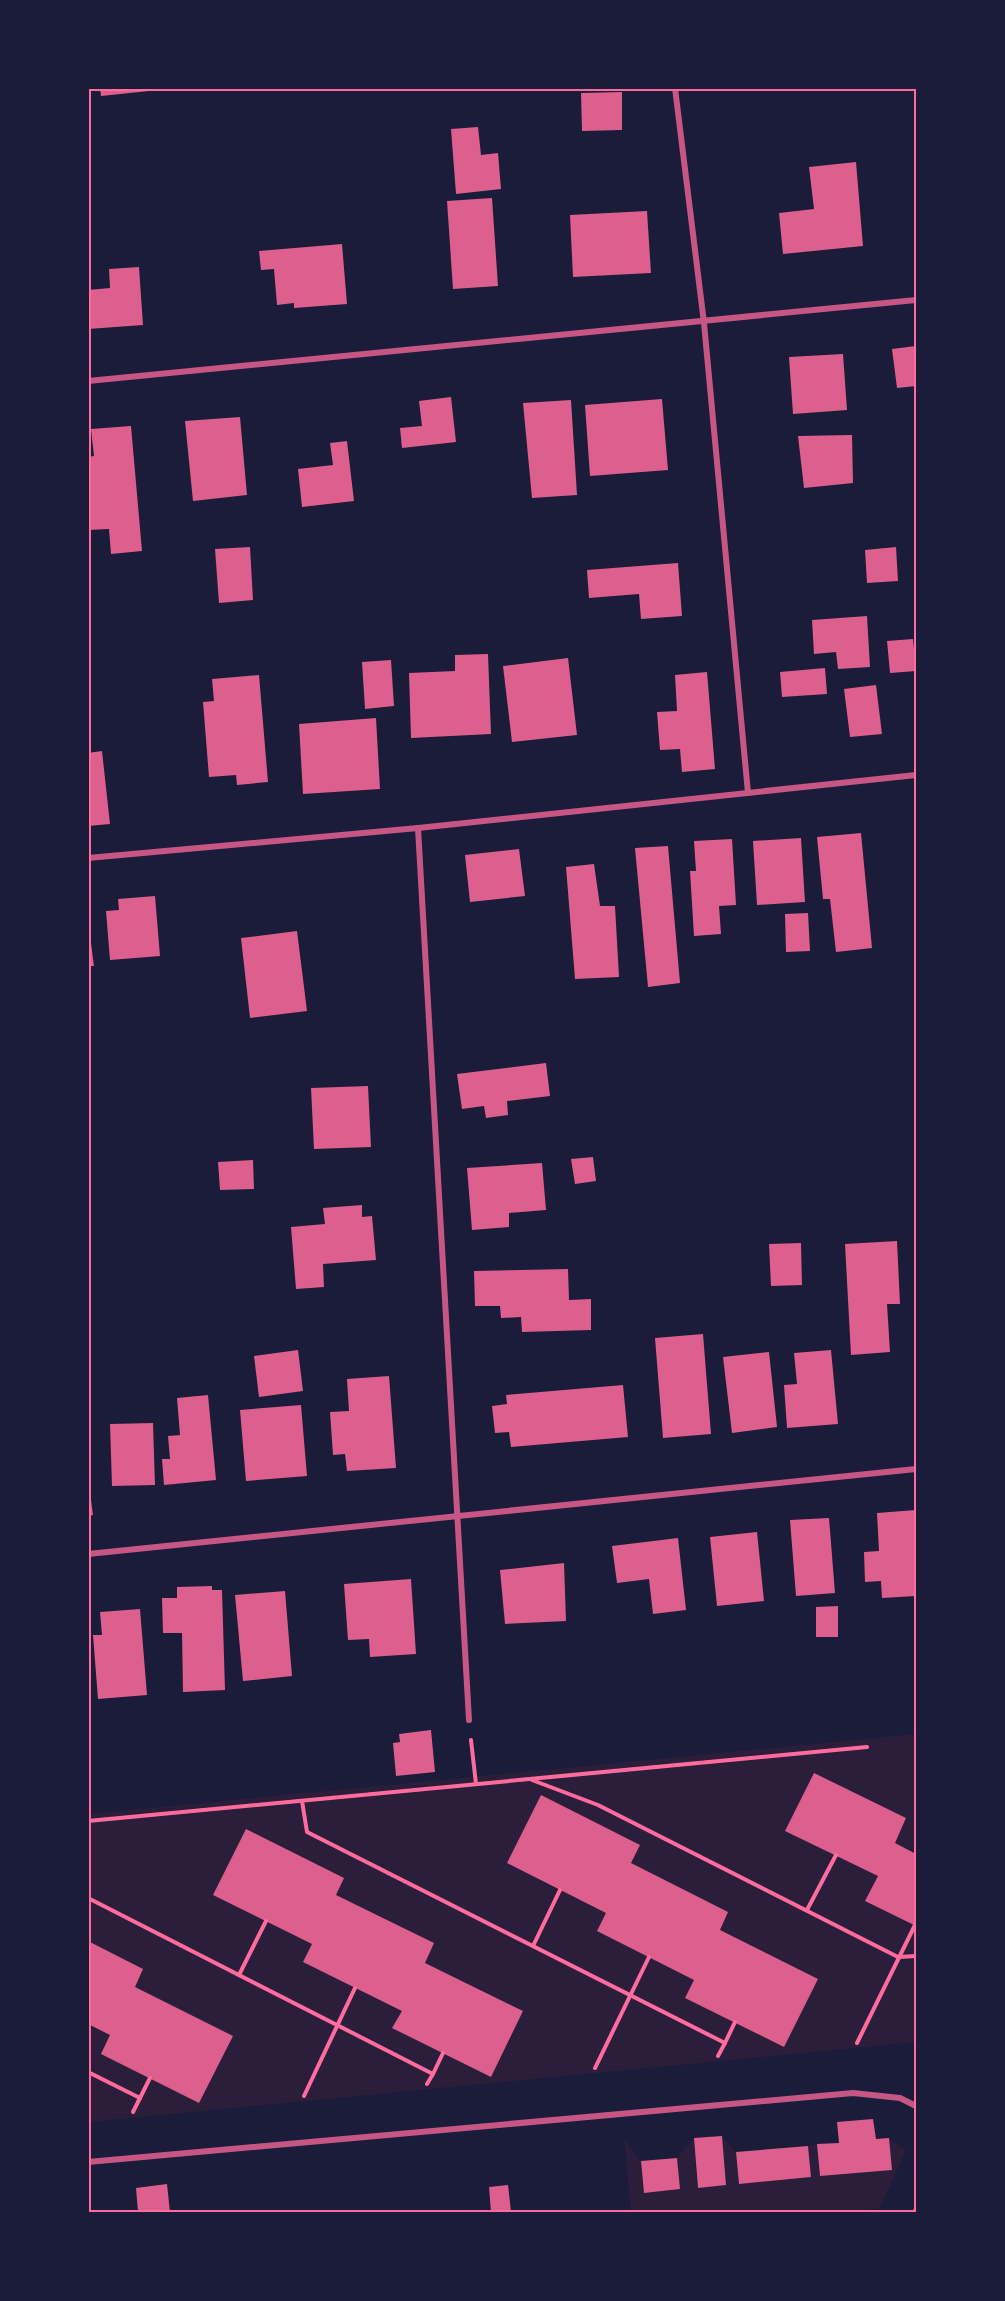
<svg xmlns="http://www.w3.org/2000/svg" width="1005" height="2301" viewBox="0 0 1005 2301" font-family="Raleway,sans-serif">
<rect width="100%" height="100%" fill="#1b1b3a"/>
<g fill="#2a1e3b">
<path d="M916,1734v308l-827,80v-308z"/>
<path d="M722,2136l14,16 3,32 72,-7 -3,-31 9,-2 3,32 72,-6 -3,-32 17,13 -27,58 -42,3h-206l-7,-73 17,22 4,32 34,-4 -2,-31 17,-20 3,49 29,-2z"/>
</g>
<g fill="#dd5f8e">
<path d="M100,88h58l1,2 -58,6z"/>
<path d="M622,92v38l-40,1 -1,-38z"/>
<path d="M478,127l3,28 17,-2 3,36 -45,5 -5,-65z"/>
<path d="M856,162l7,84 -80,8 -4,-41 35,-4 -5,-42z"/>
<path d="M492,198l6,88 -45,3 -6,-88z"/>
<path d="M647,211l4,62 -78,4 -3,-62z"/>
<path d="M342,244l5,60 -53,4v-5l-17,2 -3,-36 -13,1 -2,-19z"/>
<path d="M139,267l4,58 -55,4v-39l22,-2 -1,-19z"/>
<path d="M916,346v40l-19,2 -5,-39z"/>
<path d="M843,354l4,56 -54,4 -4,-57z"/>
<path d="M451,397l5,45 -54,6 -2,-20 22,-2 -3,-25z"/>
<path d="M662,399l6,71 -78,6 -5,-71z"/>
<path d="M571,400l6,95 -45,3 -9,-95z"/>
<path d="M240,417l7,78 -54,6 -8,-80z"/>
<path d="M131,426l11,125 -31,3 -2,-25 -21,1v-73l6,-1 -3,-27z"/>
<path d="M852,435l1,48 -49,5 -6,-52z"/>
<path d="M347,441l7,60 -52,6 -4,-38 35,-4 -3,-22z"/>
<path d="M250,547l3,53 -34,3 -4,-54z"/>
<path d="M896,547l2,34 -31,2 -2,-33z"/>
<path d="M678,563l4,53 -41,3 -2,-25 -50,4 -2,-28z"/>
<path d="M867,616l3,51 -32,2 -2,-17 -22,2 -2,-34z"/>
<path d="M913,639l3,32 -26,2 -3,-32z"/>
<path d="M488,654l3,80 -80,4 -2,-65 46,-2v-16z"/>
<path d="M568,658l9,77 -65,7 -9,-76z"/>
<path d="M391,660l3,46 -29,3 -3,-47z"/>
<path d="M825,668l2,26 -45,3 -2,-25z"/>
<path d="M707,672l8,97 -33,3 -2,-23 -20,1 -3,-38 20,-1 -2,-36z"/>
<path d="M259,675l9,107 -31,3 -1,-10 -27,2 -6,-75 11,-1 -2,-22z"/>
<path d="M876,685l6,49 -32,3 -6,-48z"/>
<path d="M376,718l4,71 -77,5 -4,-70z"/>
<path d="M102,751l8,73 -22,2v-73z"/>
<path d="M861,833l11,115 -36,4 -6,-53h-7l-6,-62z"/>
<path d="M801,838l4,64 -48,3 -4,-64z"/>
<path d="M732,839l4,66 -17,1 2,28 -27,2 -4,-65h6l-2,-30z"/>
<path d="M668,846l12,137 -32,4 -13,-139z"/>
<path d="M519,849l6,47 -55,6 -5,-47z"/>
<path d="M594,864l6,42h15l4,71 -44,2 -9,-112z"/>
<path d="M155,896l5,60 -50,4 -4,-49 13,-1 -1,-11z"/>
<path d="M808,913l2,38 -24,1 -1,-38z"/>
<path d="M88,920l6,46h-6z"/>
<path d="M297,931l10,80 -57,7 -9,-80z"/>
<path d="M546,1063l4,33 -43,5 1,14 -22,3 -2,-12 -22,3 -5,-35z"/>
<path d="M368,1086l3,61 -57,2 -3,-61z"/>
<path d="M593,1157l3,24 -21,3 -4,-25z"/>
<path d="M253,1160l1,29 -34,1 -2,-28z"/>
<path d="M542,1163l4,47 -37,3v14l-37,3 -5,-62z"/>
<path d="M362,1205v12l10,-1 4,44 -53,4 1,23 -28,2 -5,-62 34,-3 -2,-16z"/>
<path d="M897,1241l3,63h-13l3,48 -39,3 -6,-111z"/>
<path d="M801,1243l1,42 -31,1 -2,-42z"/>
<path d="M568,1269l1,31 22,-1v31l-69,2 -1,-15 -20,1 -1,-12h-25l-1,-35z"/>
<path d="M703,1334l8,100 -48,4 -8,-100z"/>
<path d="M298,1350l5,41 -44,6 -5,-41z"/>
<path d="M831,1350l7,74 -51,4 -3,-43 13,-1 -3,-31z"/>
<path d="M769,1352l8,75 -45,6 -9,-76z"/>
<path d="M389,1376l7,92 -49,3 -2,-17 -12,1 -3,-43 19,-1 -2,-32z"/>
<path d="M623,1385l5,52 -117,10 -2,-15 -14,1 -3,-27 15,-2 -1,-9z"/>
<path d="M208,1395l8,85 -52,5 -2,-26h8l-2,-23 12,-1 -3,-37z"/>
<path d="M301,1405l6,71 -61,5 -6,-71z"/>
<path d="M153,1423l2,62 -43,1 -2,-62z"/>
<path d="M88,1477l5,38 -5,1z"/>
<path d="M916,1510v86l-34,2 -1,-17 -16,1 -1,-30 15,-1 -2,-38z"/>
<path d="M829,1518l6,75 -39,3 -6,-76z"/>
<path d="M757,1532l7,69 -47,5 -7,-69z"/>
<path d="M678,1538l8,72 -33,4 -4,-35 -32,4 -5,-37z"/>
<path d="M564,1563l2,58 -61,3 -5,-54z"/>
<path d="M411,1579l5,75 -46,3 -1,-18 -21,1 -4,-56z"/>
<path d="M212,1586v4h10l3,100 -42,2 -1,-59h-19l-1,-35h15v-11z"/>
<path d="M285,1591l7,85 -49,5 -8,-86z"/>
<path d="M838,1606v31h-22v-30z"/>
<path d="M140,1609l7,86 -49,4 -5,-64h9l-2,-23z"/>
<path d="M431,1730l4,42 -39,4 -3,-33 7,-1 -1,-8z"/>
<path d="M814,1773l92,45 -11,25 21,11v72l-51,-25 13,-25 -93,-45z"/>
<path d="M541,1795l99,50 -9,18 97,49 -8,18 98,49 -34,68 -99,-49 9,-18 -97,-49 9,-18 -99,-50z"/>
<path d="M246,1829l98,49 -8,17 98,48 -9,20 98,48 -32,66 -99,-49 10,-17 -99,-49 9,-18 -99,-49z"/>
<path d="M88,1941l55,28 -8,18 98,49 -34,67 -98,-49 9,-19 -22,-11z"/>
<path d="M873,2119l3,20 13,-1 3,32 -72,6 -3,-32 22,-1 -2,-21z"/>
<path d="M722,2136l4,49 -28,3 -4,-50z"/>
<path d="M808,2146l3,31 -72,7 -3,-32z"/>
<path d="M677,2158l3,31 -36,4 -3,-32z"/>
<path d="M167,2184l3,28h-32l-2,-24z"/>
<path d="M508,2185l3,27h-20l-2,-25z"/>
</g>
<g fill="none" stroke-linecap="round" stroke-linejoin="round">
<g stroke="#ff6b9d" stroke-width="4">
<path d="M471,1740l5,44"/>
<path d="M532,1780l66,25 300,152 18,-1"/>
<path d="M302,1801l5,31 418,211 -7,13"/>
<path d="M88,1821l779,-74"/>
<path d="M88,1898l345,176 -6,10"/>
<path d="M807,1910l29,-55"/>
<path d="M533,1946l27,-56"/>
<path d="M239,1975l27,-54"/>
<path d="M725,2043l10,-21"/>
<path d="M857,2043l58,-118"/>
<path d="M595,2068l54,-111"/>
<path d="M88,2072l52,26 -7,14"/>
<path d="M433,2074l10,-21"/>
<path d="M304,2096l51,-108"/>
<path d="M140,2098l10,-20"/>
</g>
<g stroke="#c65784" stroke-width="6">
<path d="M675,88l29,235 44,470"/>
<path d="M88,381l828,-81"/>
<path d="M418,828l51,892"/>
<path d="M88,858l330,-30 498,-53"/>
<path d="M88,1554l828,-85"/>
<path d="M88,2162l765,-69 47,5 16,8"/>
<path d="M916,2212v-1"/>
</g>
</g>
<rect width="1005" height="2301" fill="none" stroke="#1b1b3a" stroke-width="180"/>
<rect x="90" y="90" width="825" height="2121" fill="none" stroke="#ff6b9d" stroke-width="2"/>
</svg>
